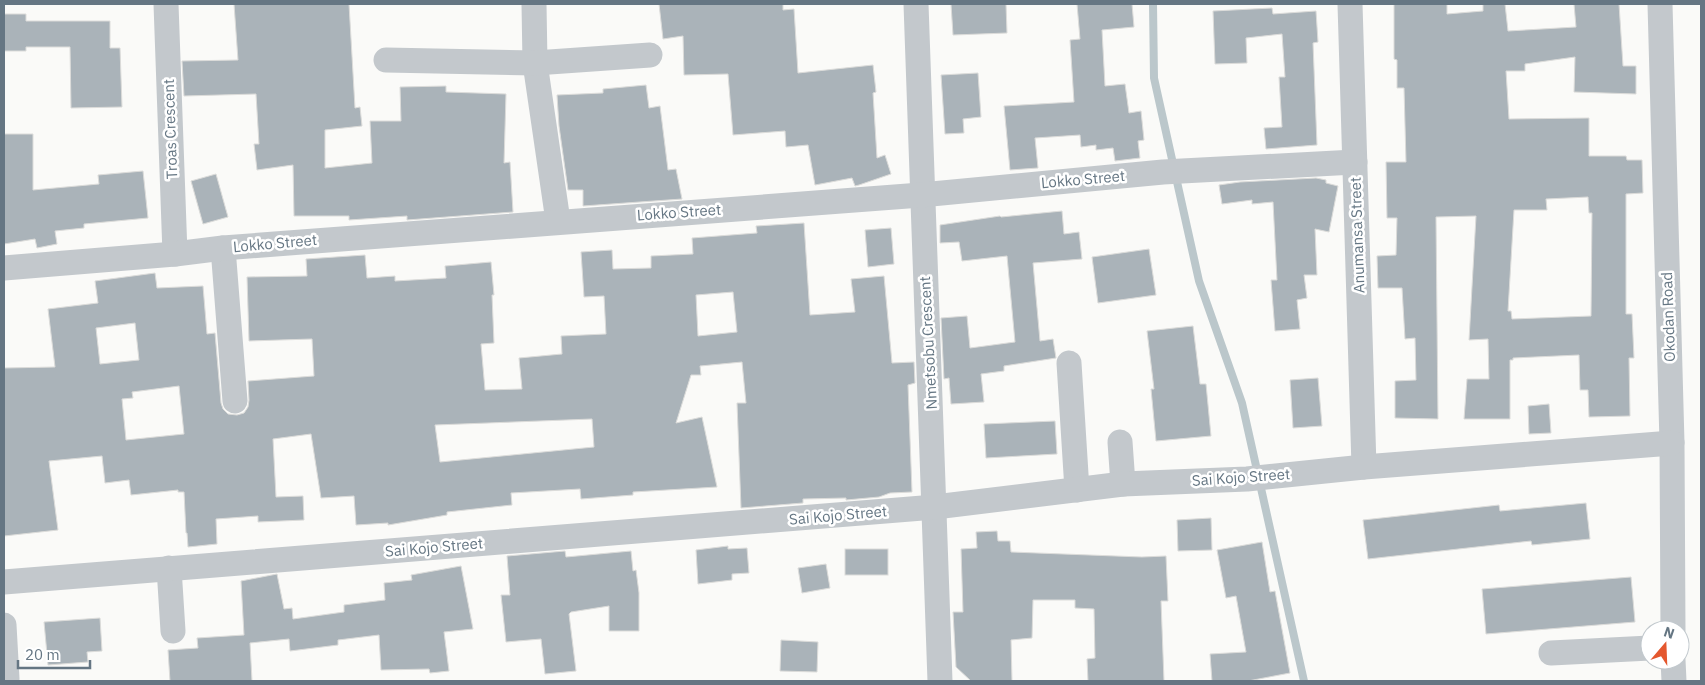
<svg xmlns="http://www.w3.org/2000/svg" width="1705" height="685" viewBox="0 0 1705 685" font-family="'IBM Plex Sans',sans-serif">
<rect width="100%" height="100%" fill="#fafaf8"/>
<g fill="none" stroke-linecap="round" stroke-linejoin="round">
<path stroke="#bbc7cb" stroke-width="8" d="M1153,4l1,74 45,203 43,122 62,278"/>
</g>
<g fill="#aab3b9" stroke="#dcdcda" fill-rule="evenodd">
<path d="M234,4h115l6,104 5,-1 2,19 -37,4v38l47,-5 -2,-42h31l-1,-34 46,-1v6l60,2 -2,69 6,-1 3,50 -106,8v-4l-58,4v-4h-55l-1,-51 -36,5 -3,-26h5l-3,-50 -72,2 -2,-35 56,-1z"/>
<path d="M659,4h124v6l11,-1 4,64 75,-8 3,27 -3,1 4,65 8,-3 6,19 -32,11 -4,1 -3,-8 -37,7 -7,-40 -22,2 -1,-16 -52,4 -5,-61 -44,1 -1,-39 -20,3z"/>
<path d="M951,4h55l1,29 -54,2z"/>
<path d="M1077,4h55l2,23 -32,3 3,56 20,-2 4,29 12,-2 3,29 -6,1 2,17 -25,3 -2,-13 -17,2v-5l-15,2 -1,-12 -45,3 3,30 -28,2 -6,-64 70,-4 -4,-62 10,-1z"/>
<path d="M1394,4h53v10l36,-3v-7h22l3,27 68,-4 -2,-23h45l4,62h13v28l-62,-2 1,-35 -50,7v7h-19l3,48 80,-1v38h37l1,4h15l1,33 -17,1v120h6l2,44h-5l1,58 -41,1 -1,-27h-8l-1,-35 -66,3v2h-3v59h-46l3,-40h22l-1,-40 -19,1 7,-124 -40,1 2,202 -43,-1v-37l21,-1 -1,-42 -10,1 -3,-51h-24l-1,-32 19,-1 1,-37h-10l-1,-56h20l-2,-74h-7v-28l-3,-1zM1588,197l1,16h3l-1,103 -79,3 -1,-8h-3l6,-101h33l-1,-11z"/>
<path d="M1272,8l1,6 43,-3 2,31 -5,1 4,102 -51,4 -2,-21 18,-1 -3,-50h6l-3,-43 -36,4 1,25 -32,1 -2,-53z"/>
<path d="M4,14h22v7h84v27h10l2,59 -51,1 -1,-61h-44v4h-22z"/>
<path d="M978,73l3,44 -18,2 1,14 -19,1 -4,-59z"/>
<path d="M646,85l3,23 11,-2 8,64 8,-1 6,30 -99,7v-16h-15l-9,-64 -2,-31 46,-2v-4z"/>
<path d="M4,134h29v56l66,-6 -1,-9 45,-4 5,47 -64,6v4l-29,3 2,13 -20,4 -2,-9 -31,5z"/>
<path d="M216,174l12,43 -25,7 -12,-43z"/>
<path d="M1316,178l10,2v3l12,3 -9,46 -14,-3 2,46h-13l3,23 -10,2 3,29 -25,2 -4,-51h6l-4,-78 -21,2v-4l-30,4 -3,-19 21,-3z"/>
<path d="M1062,211l2,23 15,-2 3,27 -49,4 7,78 13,-2 3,19 -52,8v5l-23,3 3,28 -33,2 -2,-26 -5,1 -3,-61 26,-2 3,32 45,-6 -8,-86 -45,5 -3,-19 -19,1v-18l60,-9 1,1z"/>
<path d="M804,223l6,92 45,-3 -4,-33 33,-3 8,87 22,-1 1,21 -7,2 4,107 -22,1 -11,4 -33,3v-2l-43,1v4l-62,5 -4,-105h9l-4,-41 -42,4 1,9h-10l-15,48 26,-6 15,70 -84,5v3l-52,4 -1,-10 -69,4 1,12 -65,7v3l-59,10v-2l-32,2 -2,-29 -33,2 -10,-64 -38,5 3,58 27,-1 1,24 -46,2v-6l-42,3 1,25 -29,3 -1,-14h-1l-2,-41h-6v-2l-47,5 -2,-15 -24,3 -3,-27 -53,5 9,69 -54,6v-168l51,-1 -7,-58 50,-6 -3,-22 60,-8 2,15 46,-2 4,48 8,-1 6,70 2,6 5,5 9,1 7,-2 4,-6 1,-7 -1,-19 66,-5 -2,-37 -63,2 -2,-64 60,-1 -1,-17 59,-4 2,23 28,-2v5l51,-3 -1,-12 46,-4 3,33h-2l2,48 -13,1 4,46 37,-1 -3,-31 43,-4 -1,-18 45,-2 -2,-38 -20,1 -3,-45 31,-2 1,19 38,-1v-12l42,-2 -1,-16 65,-5 -1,-7zM733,292l4,40 -39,4 -2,-41zM135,323l4,37 -39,4 -4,-36zM179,386l5,48 -58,6 -4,-41 11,-1 -1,-6zM592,419l2,28 -154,15 -5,-37z"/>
<path d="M891,228l3,36 -26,3 -3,-37z"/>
<path d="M1149,249l7,46 -58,8 -6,-46z"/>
<path d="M1193,326l7,58h6l5,52 -55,5 -5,-52h3l-7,-58z"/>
<path d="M1318,378l4,48 -29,2 -3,-48z"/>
<path d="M1549,404l2,29 -22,1 -1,-28z"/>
<path d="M1055,421l2,33 -71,4 -2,-34z"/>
<path d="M1586,503l4,36 -58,6 -1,-4 -163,18 -5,-39 136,-15 1,6z"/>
<path d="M1211,518l1,32 -34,1 -1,-31z"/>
<path d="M997,531l1,10h12l1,11 131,5 24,-1 2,45h-7l3,80h-76l-1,-22 8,-1 -1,-49 -19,-1v-8h-42l-1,38 -21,2 1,41h-41l-15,-14 -3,-55h10l-2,-63 16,-1 -1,-16z"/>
<path d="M1262,542l8,50 5,-1 15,82 -42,8h-36l-2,-27 36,-2 -10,-56 -10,2 -9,-48z"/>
<path d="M728,546v3l19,-1 2,25 -17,1v6l-34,4 -2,-34z"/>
<rect x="845" y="549" width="43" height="26"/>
<path d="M565,551l1,6 65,-6 2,20 3,-1 3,23v38h-30v-25l-38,6 -2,2 7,57 -31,3 -4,-35 -35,3 -5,-47h9l-3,-39z"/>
<path d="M826,564l4,24 -28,5 -4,-25z"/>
<path d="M461,566l12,63 -29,3 5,39 -19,2 -1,-4 -48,1 -2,-35 -41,5v5l-48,6 -1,-12 -39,4 2,38h-82l-2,-31 30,-2 -1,-10 47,-3 -3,-54 36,-7 7,35 8,-1 1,11 51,-7v-7l41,-5 -1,-17 28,-3 -1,-5z"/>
<path d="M1631,577l4,45 -149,12 -4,-45z"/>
<path d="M100,618l2,33 -15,1 1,10 -40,3 -4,-43z"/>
<path d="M781,640l37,2 -1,30 -37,-1z"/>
</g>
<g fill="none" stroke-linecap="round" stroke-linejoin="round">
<g stroke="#c3c8cc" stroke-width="25">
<path d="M166,4l9,250"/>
<path d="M534,4l1,59 23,158"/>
<path d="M916,4c6,226 18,451 24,677"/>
<path d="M1350,4l14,463"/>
<path d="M1660,4l12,439 1,187"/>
<path d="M386,60l149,3 115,-8"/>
<path d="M223,248l12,153"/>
<path d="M4,268l171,-14 48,-6 698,-53 242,-23 192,-10"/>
<path d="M1069,363l8,127"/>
<path d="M1120,442l3,42"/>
<path d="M169,568l4,63"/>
<path d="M4,582l931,-75 188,-23 124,-5 117,-12 308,-24"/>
<path d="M4,625l3,54"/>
<path d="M1551,653l99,-5"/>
<path d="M1673,660l1,21"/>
</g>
</g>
<g text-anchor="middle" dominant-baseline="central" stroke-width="5" stroke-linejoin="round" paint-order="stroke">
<g font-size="15" fill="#657683" stroke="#fff">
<text transform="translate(170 129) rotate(-92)">Troas Crescent</text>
<text transform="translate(1083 179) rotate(-5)">Lokko Street</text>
<text transform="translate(679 212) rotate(-4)">Lokko Street</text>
<text transform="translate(1357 235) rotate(-92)">Anumansa Street</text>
<text transform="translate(275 243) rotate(-5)">Lokko Street</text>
<text transform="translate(1668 317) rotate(-92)">Okodan Road</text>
<text transform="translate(928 343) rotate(-93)">Nmetsobu Crescent</text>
<text transform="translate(1241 477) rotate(-4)">Sai Kojo Street</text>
<text transform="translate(838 515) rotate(-5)">Sai Kojo Street</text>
<text transform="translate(434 547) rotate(-5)">Sai Kojo Street</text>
</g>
</g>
<rect width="1705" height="685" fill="none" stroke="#657683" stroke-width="10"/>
<g transform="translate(1665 645) rotate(19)"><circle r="24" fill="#ffffff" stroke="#c1c8cd"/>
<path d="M0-4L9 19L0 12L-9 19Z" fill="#e4572e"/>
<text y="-8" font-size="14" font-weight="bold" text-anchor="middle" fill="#657683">N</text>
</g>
<path d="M18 660v8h72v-8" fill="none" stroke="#657683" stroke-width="2.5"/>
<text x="25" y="660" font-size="15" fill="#657683" stroke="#ffffff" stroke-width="4" paint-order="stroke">20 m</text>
</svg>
